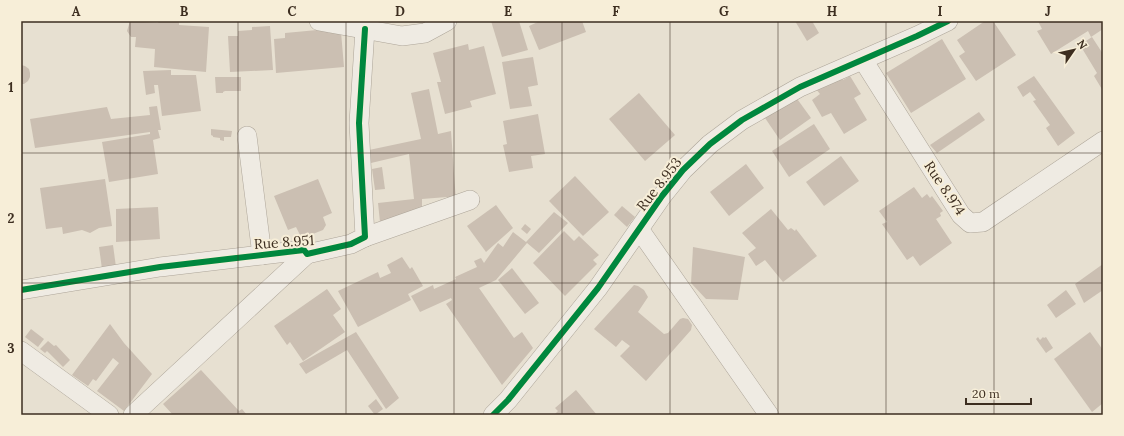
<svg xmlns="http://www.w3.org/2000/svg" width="1124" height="436" viewBox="0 0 1124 436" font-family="Lora,serif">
<rect width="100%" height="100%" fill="#e7e0d1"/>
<g fill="#cbbfb2">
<path d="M130,21l28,2 1,-2h20v4l30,2 -3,45 -52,-5 1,-18 -20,-2 1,-10h-5l-4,-6z"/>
<path d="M491,21h28l9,29 -26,7z"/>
<path d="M540,21h42l4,11 -47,18 -10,-24z"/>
<path d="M795,21h17l7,12 -12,8z"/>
<path d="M985,21h8l23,34 -40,26 -17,-25 6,-4 -8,-12z"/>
<path d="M1038,21h65v8l-12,8 -3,-6 -37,23 -14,-23 5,-2z"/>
<path d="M270,26l3,44 -43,2 -2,-36h10v-5l14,-1v-3z"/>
<path d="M328,29v4l13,-1 3,35 -68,6 -2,-34 11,-1v-5z"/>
<path d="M1092,37l11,17v37l-9,-15 3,-3 -17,-28z"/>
<path d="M942,39l24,40 -55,34 -25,-40z"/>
<path d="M468,44l1,6 15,-4 12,48 -26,7 2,6 -27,7 -8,-32h4l-8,-29z"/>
<path d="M533,57l5,28 -10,2 4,19 -22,3 -8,-47z"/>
<path d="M21,65l4,1 4,3 1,4v4l-2,4 -4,3h-3z"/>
<path d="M171,70v5h25l5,36 -39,5 -4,-31h-4l1,8 -9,2 -3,-24z"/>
<path d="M840,75l3,5 7,-4 11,18 -7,4 13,22 -23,14 -13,-21 -9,4 -10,-17 8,-6 -4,-5z"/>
<path d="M1034,76l41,57 -17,13 -12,-18 4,-3 -17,-24 3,-1 -6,-8 -7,5 -6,-10z"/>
<path d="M215,77h26v14h-16l-2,1v1h-7z"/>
<path d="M429,89l9,45 13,-3 5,71 -8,2 -1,-7 -25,2v14l-42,9 -2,-19 36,-4 -5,-45 -38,9 -2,-13 52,-11 -10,-46z"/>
<path d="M639,93l36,42 -30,26 -36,-42z"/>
<path d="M795,96l16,22 -31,22 -15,-22z"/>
<path d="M157,106l4,24h-3l2,8 -7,2 5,34 -49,8 -7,-40 48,-8v-2l-115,16 -5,-29 77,-12 4,12 39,-4 -1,-8z"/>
<path d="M979,112l6,8 -48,33 -7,-8z"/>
<path d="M538,114l7,40 -14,2 2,12 -24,4 -6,-27 4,-1 -4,-23z"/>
<path d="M814,124l16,25 -41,28 -17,-26z"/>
<path d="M211,129l21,2 -1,6h-7v4l-4,-1v-2l-7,-1v-1l-2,-1z"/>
<path d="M841,156l18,25 -35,25 -18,-24z"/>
<path d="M746,164l18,24 -35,28 -19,-24z"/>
<path d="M382,167l3,22 -10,1 -3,-21z"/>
<path d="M575,176l34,36 -26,24 -34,-35z"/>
<path d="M105,179l7,47 -13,2 -9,5 -8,-3 -19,4 -1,-7 -16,2 -6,-41z"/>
<path d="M318,179l14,34 -9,4 3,8 -3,5 -18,7 -5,-2 -4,-8 -8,3 -14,-34z"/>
<path d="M914,187l8,11 5,-4 3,4 2,-2 11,15 -3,2 1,3 -5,3 16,24 -32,23 -7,-10 -6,4 -25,-36 5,-2 -8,-11z"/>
<path d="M496,205l17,23 -27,24 -19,-26z"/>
<path d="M622,206l13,11 -8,10 -13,-12z"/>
<path d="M158,207l2,32 -44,3v-33z"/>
<path d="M771,209l17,21 3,-2 4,3 1,-2 21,27 -34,26 -18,-22 -9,6 -8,-12 8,-6 -14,-15z"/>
<path d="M554,212l14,11 -29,30 -12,-10 -31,37 -17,8 35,50 8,-6 11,16 -31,37 -56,-81 6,-4 -1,-2 -31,14 -9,-16 22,-11 1,4 22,-10 -1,-2 22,-10 -3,-6 7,-3 3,5 14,-20 5,4 10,-15 13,10z"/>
<path d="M525,224l6,5 -4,5 -6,-5z"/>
<path d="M564,231l10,10 5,-5 20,19 -6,5 4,4 -32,32 -32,-33z"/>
<path d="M113,245l3,22 -14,2 -3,-22z"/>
<path d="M693,247l52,10 -7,43 -32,-1 -15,-16z"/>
<path d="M402,257l8,12 2,-2 11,19 -15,8 3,6 -53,27 -20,-36 40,-19 2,6 11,-5 -4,-8z"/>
<path d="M1103,264v26l-19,13 -9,-19z"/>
<path d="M512,268l27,35 -14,11 -27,-34z"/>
<path d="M634,285l4,1 6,4 4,7 -10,15 26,22 4,-1 12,-14 3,-1 5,1 4,6 -1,5 -45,51 -26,-25 10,-10 -8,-6 -6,7 -22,-18z"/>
<path d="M327,289l14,20 -8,6 12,17 -42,29 -13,-19 -3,3 -13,-19z"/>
<path d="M1066,290l10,14 -20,14 -9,-13z"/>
<path d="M110,324l14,19 28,31 -28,37 -27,-20 22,-28 -6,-5 -17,23 -3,-2 -5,7 -16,-11z"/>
<path d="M31,329l13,10 -6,8 -13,-10z"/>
<path d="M356,332l43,66 -13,11 -39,-59 -41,24 -7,-10z"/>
<path d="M1090,332l13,18v53l-11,9 -38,-53z"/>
<path d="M1038,337l2,3 3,-3 1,1 2,-1 7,11 -7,5 -10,-14z"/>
<path d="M48,341l6,5 2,-1 14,15 -7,7 -16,-16 -2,2 -5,-4z"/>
<path d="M201,370l38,41 3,-2 5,6h-74l-10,-11z"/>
<path d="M576,390l21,25h-43l4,-4 -3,-3z"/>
<path d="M376,399l7,10 -8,6 -7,-9z"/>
</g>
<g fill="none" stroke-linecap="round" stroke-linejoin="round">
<g stroke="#ada599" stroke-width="20">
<g id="minor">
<path d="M319,21l83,15 23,-3 22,-12"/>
<path d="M863,60l98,155 9,8 13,-1 120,-81"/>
<path d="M247,136l15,119"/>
<path d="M639,229l130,186"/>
<path d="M365,237l105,-37"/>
<path d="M21,290l139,-23 144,-17 3,4 44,-10 14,-7 -6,-114 6,-94"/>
<path d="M21,351l88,64"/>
<path d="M133,415l174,-161"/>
<path d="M493,415l15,-15 90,-112 64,-92 21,-26 27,-26 32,-24 58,-33 117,-51 31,-15"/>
</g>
</g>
<use href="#minor" stroke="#efebe3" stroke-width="19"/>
<g stroke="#f7eed8" stroke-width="8">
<g id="cycleway">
<path d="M21,290l139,-23 144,-17 3,4 44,-10 14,-7 -6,-114 6,-94"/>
<path d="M493,415l15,-15 90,-112 64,-92 21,-26 27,-26 32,-24 58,-33 117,-51 31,-15"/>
</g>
</g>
<use href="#cycleway" stroke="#00873e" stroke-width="6"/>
</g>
<path fill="none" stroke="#3d2e20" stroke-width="1" stroke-opacity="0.55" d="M130,21v394M238,21v394M346,21v394M454,21v394M562,21v394M670,21v394M778,21v394M886,21v394M994,21v394M21,153h1082M21,283h1082"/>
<g text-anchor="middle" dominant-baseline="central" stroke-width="4" stroke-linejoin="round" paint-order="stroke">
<g font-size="14" fill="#3d2e20" stroke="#f7eed8">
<text transform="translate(659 184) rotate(-52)">Rue 8.953</text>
<text transform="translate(945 188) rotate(56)">Rue 8.974</text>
<text transform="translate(284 242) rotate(-4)">Rue 8.951</text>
</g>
</g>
<rect width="1124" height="436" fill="none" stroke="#f7eed8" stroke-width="44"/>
<g transform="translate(1074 50) rotate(56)" stroke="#f7eed8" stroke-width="3" paint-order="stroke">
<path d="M0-3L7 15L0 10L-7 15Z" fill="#3d2e20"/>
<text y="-6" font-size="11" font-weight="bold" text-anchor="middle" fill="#3d2e20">N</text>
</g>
<path d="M966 398v6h65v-6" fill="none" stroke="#3d2e20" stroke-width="2"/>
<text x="972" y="398" font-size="12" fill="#3d2e20" stroke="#f7eed8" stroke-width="3" paint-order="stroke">20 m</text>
<rect x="22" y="22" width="1080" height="392" fill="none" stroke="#3d2e20" stroke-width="1.5"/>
<g font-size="13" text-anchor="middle" font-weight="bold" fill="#3d2e20">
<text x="76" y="16">A</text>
<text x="184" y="16">B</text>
<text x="292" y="16">C</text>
<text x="400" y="16">D</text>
<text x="508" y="16">E</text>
<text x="616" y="16">F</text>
<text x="724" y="16">G</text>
<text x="832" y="16">H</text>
<text x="940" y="16">I</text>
<text x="1048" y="16">J</text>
<text x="11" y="92">1</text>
<text x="11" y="223">2</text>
<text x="11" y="353">3</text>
</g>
</svg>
